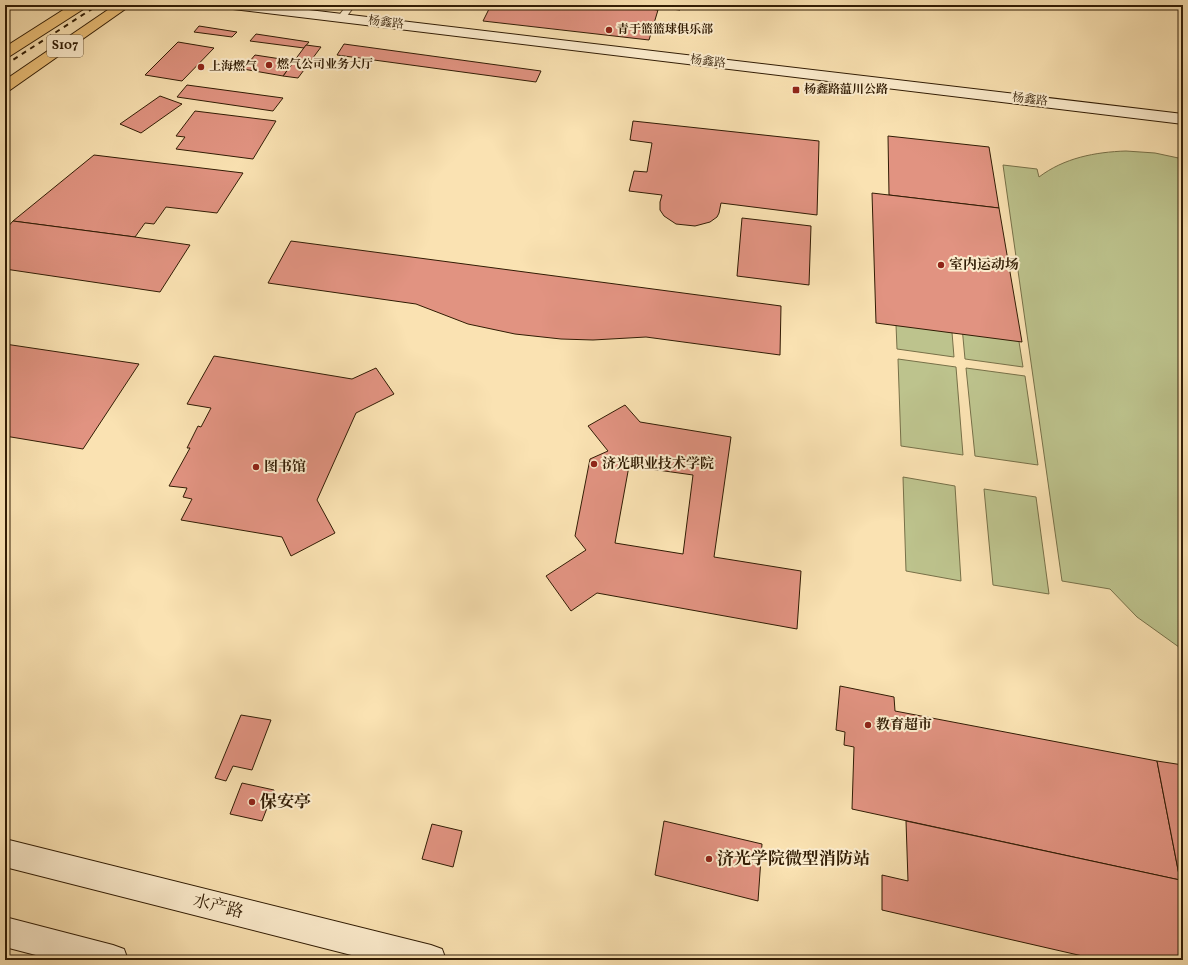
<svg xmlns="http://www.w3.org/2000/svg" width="1188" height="965" viewBox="0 0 1188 965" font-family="Vollkorn,'Noto Serif SC',serif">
<rect width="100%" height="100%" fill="#fae2b2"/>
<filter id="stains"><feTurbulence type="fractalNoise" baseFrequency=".005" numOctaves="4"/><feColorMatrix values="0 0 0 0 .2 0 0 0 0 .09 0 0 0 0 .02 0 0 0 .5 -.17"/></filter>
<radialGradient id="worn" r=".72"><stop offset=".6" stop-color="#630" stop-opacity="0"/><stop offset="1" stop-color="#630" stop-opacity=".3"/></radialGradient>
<g fill="#bdc38d" stroke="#777048">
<path d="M1126,151l29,2 28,6v491l-46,-33 -27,-28 -48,-8 -59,-416 34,4 2,8c25,-19 56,-25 87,-26z"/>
<path d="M894,276l54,7 6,74 -57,-8z"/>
<path d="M958,284l53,7 12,76 -58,-8z"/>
<path d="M898,359l58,8 7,88 -62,-9z"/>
<path d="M966,368l59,8 13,89 -63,-9z"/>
<path d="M903,477l52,9 6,95 -55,-10z"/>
<path d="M984,489l52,8 13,97 -56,-9z"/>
</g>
<g fill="#e19381" stroke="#311c04" fill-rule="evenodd">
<path d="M491,5h127l40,5 -9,30 -166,-19z"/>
<path d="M637,5h44l-1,5z"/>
<path d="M199,26l38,6 -5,5 -38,-5z"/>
<path d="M256,34l53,8 -5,6 -54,-7z"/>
<path d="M178,42l36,6 -32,33 -37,-6z"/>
<path d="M344,44l197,27 -5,11 -199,-27z"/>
<path d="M306,45l15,2 -23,31 -15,-2z"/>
<path d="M255,55l39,6 -11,15 -40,-7z"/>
<path d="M187,85l96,13 -10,13 -96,-14z"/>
<path d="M160,96l22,8 -41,29 -21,-9z"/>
<path d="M195,111l81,10 -23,38 -77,-10 9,-12 -9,-1z"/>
<path d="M633,121l186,20 -2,74 -96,-12 -2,10 -2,4 -7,5 -15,4 -19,-2 -12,-8 -4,-6v-8l2,-7 -33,-4 5,-20 13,1 5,-29 -22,-3z"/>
<path d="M888,136l101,11 10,61 -110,-13z"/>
<path d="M94,155l149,18 -26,40 -51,-6 -12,17 -9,-1 -10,14 -122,-16z"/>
<path d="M872,193l127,15 23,134 -146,-19z"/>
<path d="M742,218l69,8 -2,59 -72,-9z"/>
<path d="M13,221l122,16 55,8 -30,47 -155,-23v-39z"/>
<path d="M291,241l490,65 -1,49 -134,-18 -53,3 -32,-1 -46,-5 -47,-10 -52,-20 -148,-21z"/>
<path d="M5,344l134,20 -56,85 -78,-13z"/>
<path d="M214,356l138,23 24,-11 18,26 -38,19 -39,87 18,33 -44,23 -9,-19 -101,-17 11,-21 -9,-2 4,-9 -18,-2 21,-38h-3l11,-22 3,1 10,-19 -24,-4z"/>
<path d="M625,405l15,17 91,15 -17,120 87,14 -4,58 -200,-36 -26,18 -25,-35 40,-26 -11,-14 15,-77 18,-8 -20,-25zM629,466l64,9 -10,79 -68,-11z"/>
<path d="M840,686l54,11 1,14 262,50 23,119 -328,-71 2,-62 -10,-2 1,-13 -9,-2z"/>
<path d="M241,715l30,5 -19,50 -19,-4 -7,15 -11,-3z"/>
<path d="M1157,761l26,4v195h-83l-218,-50v-35l26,6 -2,-60 274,59z"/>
<path d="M242,783l32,7 -12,31 -32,-7z"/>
<path d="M664,821l98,23 -4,57 -103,-26z"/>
<path d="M432,824l30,7 -9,36 -31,-8z"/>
</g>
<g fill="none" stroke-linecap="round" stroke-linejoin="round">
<g stroke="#634e30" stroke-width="2">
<path id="lane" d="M347,5h8l-11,15h-6l-1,-2z"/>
</g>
<g stroke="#311c04" stroke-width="2">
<g id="secondary">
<path d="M226,5h41l916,109v10l-950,-115 -5,-1z"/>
<path d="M5,839l426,106 11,4 4,11h-75l-366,-93z"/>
<path d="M5,917l108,28 11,4 4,11h-73l-50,-13z"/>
</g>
</g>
<g stroke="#311c04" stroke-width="2">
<g id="primary">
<path d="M71,5h16l-2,3 -75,48 -5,1v-10z"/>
<path d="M115,5h16l-121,85 -5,1v-11z"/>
</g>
</g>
<use href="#lane" fill="#fceccd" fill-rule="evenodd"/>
<use href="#secondary" fill="#fceccd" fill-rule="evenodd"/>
<use href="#primary" fill="#edc179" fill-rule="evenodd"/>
<path stroke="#311c04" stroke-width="2" stroke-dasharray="5 5" stroke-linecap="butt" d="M5,65l93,-60"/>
</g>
<g fill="#8f2418" stroke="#fceccd" stroke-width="1.5">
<circle cx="609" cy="30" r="4"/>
<circle cx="269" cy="65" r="4"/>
<circle cx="201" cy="67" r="4"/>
<rect x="792" y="86" width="8" height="8" rx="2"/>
<circle cx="941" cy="265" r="4"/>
<circle cx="594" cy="464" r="4"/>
<circle cx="256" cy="467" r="4"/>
<circle cx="868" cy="725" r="4"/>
<circle cx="252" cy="802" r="4"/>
<circle cx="709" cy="859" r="4"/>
</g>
<g text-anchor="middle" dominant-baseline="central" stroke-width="4" stroke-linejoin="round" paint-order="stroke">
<g font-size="12" fill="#311c04" stroke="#fceccd">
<text transform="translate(386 23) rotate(7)">杨鑫路</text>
<text transform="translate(708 62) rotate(7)">杨鑫路</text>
<text transform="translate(1030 100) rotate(7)">杨鑫路</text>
</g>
<g font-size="12" font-weight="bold" fill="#311c04" stroke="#fceccd" text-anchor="start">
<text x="617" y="30">青于篮篮球俱乐部</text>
<text x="277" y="65">燃气公司业务大厅</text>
<text x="209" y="67">上海燃气</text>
<text x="804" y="90">杨鑫路蕰川公路</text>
</g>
<rect fill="#fceccd" stroke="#6e5a40" stroke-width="1" x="47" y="35" width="36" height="22" rx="3"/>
<g font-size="13" font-weight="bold" fill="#311c04">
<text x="65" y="46">S107</text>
</g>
<g font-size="14" font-weight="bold" fill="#311c04" stroke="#fceccd" text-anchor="start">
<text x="949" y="265">室内运动场</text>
<text x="602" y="464">济光职业技术学院</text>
<text x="264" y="467">图书馆</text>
<text x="876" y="725">教育超市</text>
</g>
<g font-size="17" font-weight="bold" fill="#311c04" stroke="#fceccd" text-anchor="start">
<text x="260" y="802">保安亭</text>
<text x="717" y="859">济光学院微型消防站</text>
</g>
<g font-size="17" fill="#311c04" stroke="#fceccd">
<text transform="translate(218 907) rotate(14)">水产路</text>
</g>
</g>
<rect width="1188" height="965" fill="none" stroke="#fae2b2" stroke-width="20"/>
<rect x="6" y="6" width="1176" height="953" fill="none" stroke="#311c04" stroke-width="2"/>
<rect x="10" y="10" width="1168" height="945" fill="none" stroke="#311c04"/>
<rect width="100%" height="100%" filter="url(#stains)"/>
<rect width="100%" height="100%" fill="url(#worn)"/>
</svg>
